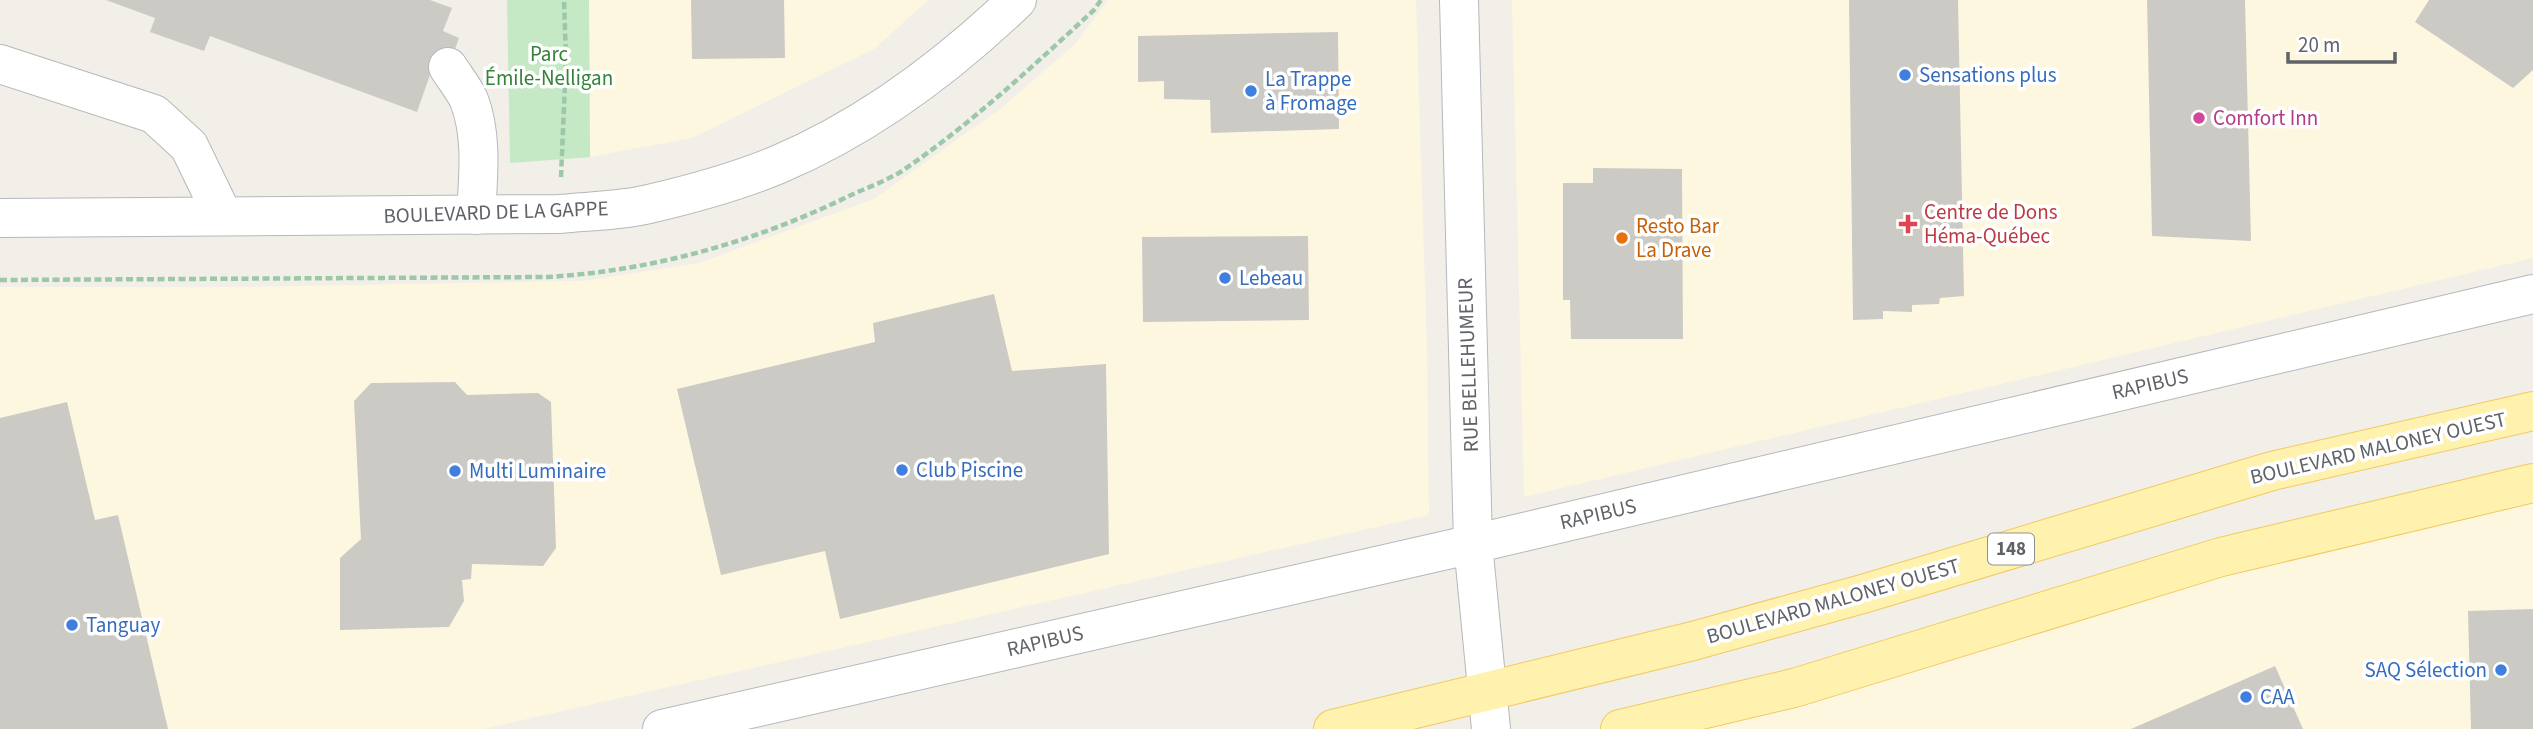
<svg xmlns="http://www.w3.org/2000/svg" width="2533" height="729" viewBox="0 0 2533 729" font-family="'Source Sans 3',sans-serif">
<rect width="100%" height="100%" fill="#f1efe8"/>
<g fill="#fef7e0">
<path d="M589,0h339l-54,49 -182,89 -102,19z"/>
<path d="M1108,0h308l11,352 2,163 -946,214h-483v-442h237l347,-6 115,-18 175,-64 126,-90 75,-65z"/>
<path d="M1512,0h1021v258l-1009,239z"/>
<path d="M2533,483v246h-914z"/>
</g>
<path fill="#c5e8c5" d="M507,0h82l1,157 -80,6z"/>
<g fill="#cccac5">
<path d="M106,0h324l22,8 -9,23 16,7 -14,39 -14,-5 -14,40 -207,-76 -6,15 -54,-19 5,-14z"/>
<path d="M691,0h93l1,58 -93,1z"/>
<path d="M1849,0h109l6,296 -24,2 -1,6 -27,1v7l-29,-1v8l-30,1z"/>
<path d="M2147,0h98l6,241 -99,-5z"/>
<path d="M2429,0h104v70l-20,18 -98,-66z"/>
<path d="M1338,32l1,97 -128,4 -1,-33 -46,-1v-18l-26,1v-46z"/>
<path d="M1593,168l89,1 1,170h-112l-1,-39h-7v-117h30z"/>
<path d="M1308,236l1,84 -166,2 -1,-85z"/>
<path d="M994,294l18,77 94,-7 3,190 -269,65 -15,-68 -104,24 -44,-186 198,-47 -2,-19z"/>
<path d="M455,382l12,13 71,-2 13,9 5,146 -13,18 -71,-2 -1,15 -9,1 2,21 -15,26 -109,3v-72l21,-19 -7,-138 17,-18z"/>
<path d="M67,402l28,118 23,-5 50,214h-168v-311z"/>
<path d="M2533,609v120h-62l-3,-118z"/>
<path d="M2275,666l28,63h-172z"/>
</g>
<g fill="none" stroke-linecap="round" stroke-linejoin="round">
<g stroke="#b5b8bc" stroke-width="40">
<g id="minor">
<path d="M1459,0l14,544 18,185"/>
<path d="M0,64l154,50 35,32 34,70"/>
<path d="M448,67c7,11 16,22 21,33 14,36 9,78 7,115"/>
<path d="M0,218l559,-4c30,-3 61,-3 90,-10 43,-10 87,-22 128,-39 88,-37 171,-99 240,-165"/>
<path d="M662,729l811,-185 1060,-250"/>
</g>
</g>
<g stroke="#f2c960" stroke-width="40">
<g id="major">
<path d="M1333,729l360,-88 173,-48 406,-122 261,-60"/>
<path d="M1620,729l174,-41 427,-131 312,-74"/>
</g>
</g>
<g stroke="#9cc7a9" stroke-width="4.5" stroke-dasharray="7 3.5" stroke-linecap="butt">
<path d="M561,177l5,-117 -2,-60"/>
<path d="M0,280l547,-3c104,-6 208,-35 302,-81 17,-8 37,-15 53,-25 69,-47 131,-105 192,-161l7,-10"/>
</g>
<use href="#minor" stroke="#fff" stroke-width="38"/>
<use href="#major" stroke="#fff2af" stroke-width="38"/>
</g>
<g fill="#3f7fe0" stroke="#fff" stroke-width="2.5">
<circle cx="1905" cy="75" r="7"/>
<circle cx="1251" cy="91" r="7"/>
<circle cx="1225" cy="278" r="7"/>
<circle cx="902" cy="470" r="7"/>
<circle cx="455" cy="471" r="7"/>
<circle cx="72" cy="625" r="7"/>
<circle cx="2501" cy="670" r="7"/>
<circle cx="2246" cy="697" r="7"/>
</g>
<circle fill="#d1479c" stroke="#fff" stroke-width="2.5" cx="2199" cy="118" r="7"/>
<path fill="#e0444e" stroke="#fff" stroke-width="2.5" d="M1904.5 213.5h7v7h7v7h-7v7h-7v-7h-7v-7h7z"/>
<circle fill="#e8710a" stroke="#fff" stroke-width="2.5" cx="1622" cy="238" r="7"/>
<g text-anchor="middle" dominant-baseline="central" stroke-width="7" stroke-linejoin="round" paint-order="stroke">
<rect fill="#fff" stroke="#8f9295" stroke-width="2" x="1988" y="533.5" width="46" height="31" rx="5"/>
<g font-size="19" font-weight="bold" fill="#5f6368">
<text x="2011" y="549">148</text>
</g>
<g font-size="21" fill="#348238" stroke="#fff">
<text x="549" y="54">Parc<tspan x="549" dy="24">Émile-Nelligan</tspan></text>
</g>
<g font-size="21" fill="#366cbe" stroke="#fff" text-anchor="start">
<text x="1919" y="75">Sensations plus</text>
<text x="1265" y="79">La Trappe<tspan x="1265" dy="24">à Fromage</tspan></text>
<text x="1239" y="278">Lebeau</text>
<text x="916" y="470">Club Piscine</text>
<text x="469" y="471">Multi Luminaire</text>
<text x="86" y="625">Tanguay</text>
<text x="2487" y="670" text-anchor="end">SAQ Sélection</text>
<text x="2260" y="697">CAA</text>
</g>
<g font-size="21" fill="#b23c85" stroke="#fff" text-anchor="start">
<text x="2213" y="118">Comfort Inn</text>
</g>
<g font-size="21" fill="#5f6368" stroke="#fff">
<text transform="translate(496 212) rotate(-2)">BOULEVARD DE LA GAPPE</text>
<text transform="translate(1468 365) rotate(-92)">RUE BELLEHUMEUR</text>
<text transform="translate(2150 384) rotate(-13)">RAPIBUS</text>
<text transform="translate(2378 448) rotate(-13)">BOULEVARD MALONEY OUEST</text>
<text transform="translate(1598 514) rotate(-13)">RAPIBUS</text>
<text transform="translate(1833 601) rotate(-16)">BOULEVARD MALONEY OUEST</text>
<text transform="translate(1045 641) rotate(-13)">RAPIBUS</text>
</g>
<g font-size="21" fill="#be3a42" stroke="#fff" text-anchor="start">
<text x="1924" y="212">Centre de Dons<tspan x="1924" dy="24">Héma-Québec</tspan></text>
</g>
<g font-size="21" fill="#c56008" stroke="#fff" text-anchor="start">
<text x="1636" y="226">Resto Bar<tspan x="1636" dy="24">La Drave</tspan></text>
</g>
</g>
<path d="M2288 52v10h107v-10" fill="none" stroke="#5f6368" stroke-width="3.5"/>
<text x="2298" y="52" font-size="21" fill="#5f6368" stroke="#ffffff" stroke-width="5" paint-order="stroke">20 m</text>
</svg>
